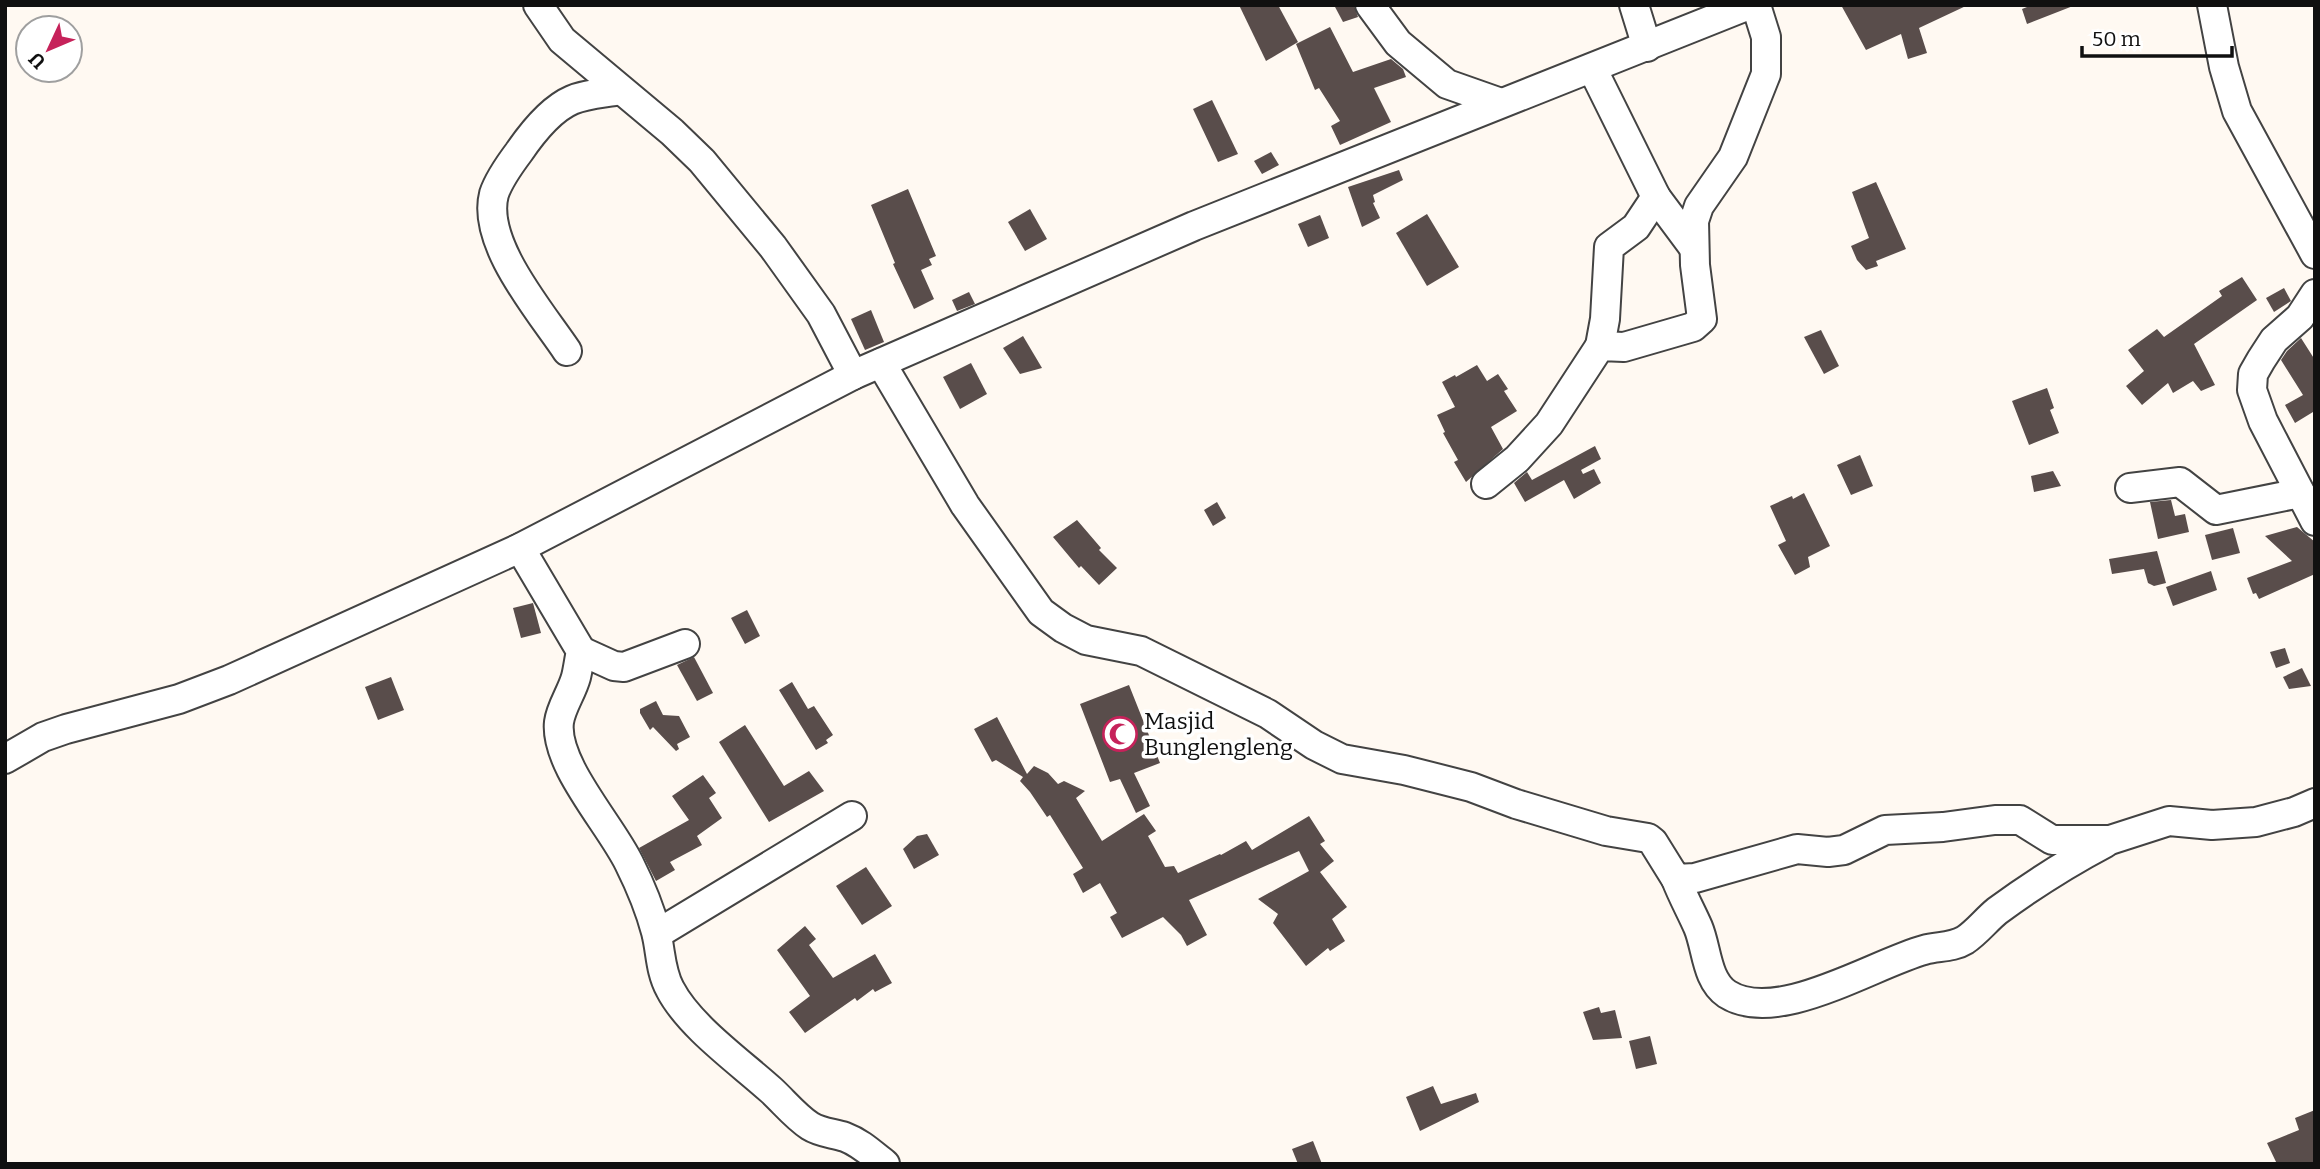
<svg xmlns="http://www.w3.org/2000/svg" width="2320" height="1169" viewBox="0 0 2320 1169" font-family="Bitter,serif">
<rect width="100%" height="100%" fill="#fff9f2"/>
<g fill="#594d4b">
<path d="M1239,5h39l20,37 -32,19z"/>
<path d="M1334,5h20l4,12 -15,5z"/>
<path d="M1841,5h127l-49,23 8,25 -19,6 -7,-25 -35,16z"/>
<path d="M2032,5h41v1l-46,18 -5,-15z"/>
<path d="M1330,27l23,45 38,-13 12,10 3,8 -32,11 17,34 -51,23 -9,-19 9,-5 -21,-33 -4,2 -19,-46z"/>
<path d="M1212,100l26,54 -20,8 -25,-53z"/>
<path d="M1271,152l8,13 -17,9 -8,-13z"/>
<path d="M1399,170l4,10 -30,15 2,7 -2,1 7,15 -18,9 -14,-40z"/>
<path d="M1876,182l30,67 -30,12 2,5 -12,4 -9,-10 -6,-14 18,-8 -17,-46z"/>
<path d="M908,189l28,67 -7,3 3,6 -11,5 13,29 -20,10 -21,-45 2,-1 -24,-58z"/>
<path d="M1030,209l17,30 -22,12 -17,-29z"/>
<path d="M1427,214l32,53 -32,19 -31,-53z"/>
<path d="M1320,215l9,23 -21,9 -10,-23z"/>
<path d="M2242,277l15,23 -63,44 21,41 -14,6 -8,-10 -20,12 -5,-10 -26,22 -16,-19 18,-15 -16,-21 29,-21 7,8 58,-41 -3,-5z"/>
<path d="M2284,288l7,13 -17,11 -8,-14z"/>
<path d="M969,292l6,12 -18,7 -5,-11z"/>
<path d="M871,310l13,32 -19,8 -14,-31z"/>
<path d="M1821,330l18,36 -15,8 -20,-37z"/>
<path d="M1023,336l19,32 -22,6 -17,-26z"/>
<path d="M2301,338l14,22v55l-2,-3 -18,11 -10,-18 18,-10 -22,-35 6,-9z"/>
<path d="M971,363l16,31 -27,15 -17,-32z"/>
<path d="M1477,365l10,16 11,-7 10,15 -4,2 13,20 -26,16 12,22 -37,33 -12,-20 4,-2 -15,-27 2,-1 -8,-17 18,-8 -13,-25 13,-7 1,2z"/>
<path d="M2047,388l7,20 -4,2 9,23 -30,12 -17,-44z"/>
<path d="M1595,446l6,13 -20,11 2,4 11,-5 7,14 -27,16 -10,-19 -39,22 -11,-19 13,-11 5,8z"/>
<path d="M1860,455l13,31 -22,9 -14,-30z"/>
<path d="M2053,471l8,15 -27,6 -3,-16z"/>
<path d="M1804,493l26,53 -22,11 2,10 -15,8 -17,-30 8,-4 -16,-35 22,-10 1,3z"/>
<path d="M2171,500l4,16 10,-2 4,18 -31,7 -8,-37z"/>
<path d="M1217,502l9,16 -13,8 -9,-16z"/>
<path d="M1077,520l24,28 -2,2 18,18 -18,17 -18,-19 -2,2 -26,-31z"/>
<path d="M2297,527l18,15v32l-56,25 -3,-6 -3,1 -6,-16 45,-17 -27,-25z"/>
<path d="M2233,528l7,25 -28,7 -7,-25z"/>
<path d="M2157,551l9,32 -12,3 -6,-3 -4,-14 -32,5 -3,-15z"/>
<path d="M2211,571l6,19 -44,16 -7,-19z"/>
<path d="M533,603l8,30 -20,5 -8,-30z"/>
<path d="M747,610l13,26 -15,8 -14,-26z"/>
<path d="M2285,648l5,15 -14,5 -6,-16z"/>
<path d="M694,657l19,36 -16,8 -20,-36z"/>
<path d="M2302,668l9,18 -22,3 -6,-12z"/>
<path d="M391,677l13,33 -26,10 -13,-33z"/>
<path d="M792,682l16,27 6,-3 19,29 -7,5 2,3 -12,7 -37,-60z"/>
<path d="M1129,685l31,78 -26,10 16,33 -14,7 -16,-34 -10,3 -30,-78z"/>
<path d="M656,701l7,14 16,1 11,21 -13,7 2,5 -3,2 -23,-24 -3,3 -10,-17v-4z"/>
<path d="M997,717l30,57 7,-8 14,7 10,11 6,-3 21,10 -9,7 26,43 42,-27 12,17 -8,5 17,31 9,-1 4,7 42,-19 1,1 25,-14 6,9 57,-34 16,25 -5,3 14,17 -14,11 27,35 -15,12 13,22 -15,10 -2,-3 -22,18 -33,-43 5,-9 -20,-15 51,-28 -10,-20 -110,49 18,35 -20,11 -6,-11 -18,-18 -41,21 -12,-21 7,-4 -17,-30 -17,10 -10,-19 10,-6 -33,-53 -3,2 -17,-25 -10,-11 3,-4 -27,-17 -4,2 -18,-33z"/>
<path d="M745,725l39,61 25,-15 15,20 -55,31 -50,-80z"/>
<path d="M703,775l13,18 -7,5 13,20 -25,18 5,9 -32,17 5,8 -19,11 -17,-33 50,-28 -17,-24z"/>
<path d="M927,834l12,21 -25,14 -11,-20 14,-13z"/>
<path d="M866,867l26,39 -30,19 -26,-39z"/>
<path d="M805,926l11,13 -7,6 24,33 42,-24 17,29 -17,9 -2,-3 -16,12 -2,-3 -50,35 -16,-21 21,-16 -33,-46z"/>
<path d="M1599,1007l2,6 14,-3 7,28 -29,2 -10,-28z"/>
<path d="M1650,1036l7,28 -21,5 -7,-28z"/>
<path d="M1433,1086l8,18 35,-11 3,9 -59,29 -14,-34z"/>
<path d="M2315,1110v54h-38l-10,-21 32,-13 -4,-12z"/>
<path d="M1313,1141l9,23h-24l-6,-15z"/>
</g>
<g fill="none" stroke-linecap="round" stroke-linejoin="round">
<g stroke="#434343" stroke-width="32">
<g id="minor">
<path d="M538,5l24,35 110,92 30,29 71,86 48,67 32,61"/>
<path d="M1370,5l28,38 49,41 54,19"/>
<path d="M1634,5l13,42"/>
<path d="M2212,5l12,62 13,44 78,143"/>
<path d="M1592,68l64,129 38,51"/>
<path d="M2315,294l-15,23 -26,23 -13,20 -8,14 -1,16 11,31 52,100"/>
<path d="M1600,346l5,-27 4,-72 27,-20 20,-30"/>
<path d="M567,351c-26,-39 -86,-108 -73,-157 5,-15 16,-30 25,-42 13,-19 32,-43 53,-52 14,-6 33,-7 48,-10"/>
<path d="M881,363l84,142 76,107 22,16 23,12 55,11 127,63 46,31 28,14 62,11 67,17 45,17 90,27 42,7 5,4 23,37 19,-1 102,-29 31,3 16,-2 41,-20 58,-3 52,-7h25l32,20h58l59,-19 43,4 44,-3 38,-10 21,-9"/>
<path d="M1486,484l31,-25 32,-35 51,-78 24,1 69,-20 9,-8 -7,-54 -1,-44 5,-15 34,-49 33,-83v-37l-10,-32"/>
<path d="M2130,488l50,-6 36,28 84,-17"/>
<path d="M520,548l61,103c-2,9 -3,18 -5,26 -4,15 -15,30 -17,45 -5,42 51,102 70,141 11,22 21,46 27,69 5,19 4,39 14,57 19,37 70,73 101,101 13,12 25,27 39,36 11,7 23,7 35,11 16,6 27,17 40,27"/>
<path d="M581,651l33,15 10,1 61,-23"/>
<path d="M5,759l38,-22 23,-8 113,-30 50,-19 291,-132 333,-173 341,-149 555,-221"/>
<path d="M1676,879c6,16 15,32 22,48 9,21 8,53 29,67 50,32 146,-30 197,-44 14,-4 28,-2 41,-10 12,-8 21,-20 32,-29 34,-25 70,-48 108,-68"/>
<path d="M657,934l195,-118"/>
</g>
</g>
<use href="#minor" stroke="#fff" stroke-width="28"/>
</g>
<defs>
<g id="mosque-ring" transform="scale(1.75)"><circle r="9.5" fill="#fff" stroke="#c6225a" stroke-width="1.5"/><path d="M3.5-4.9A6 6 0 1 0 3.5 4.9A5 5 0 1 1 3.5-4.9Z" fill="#c6225a"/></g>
</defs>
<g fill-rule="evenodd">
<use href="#mosque-ring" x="1120" y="734"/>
</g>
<g text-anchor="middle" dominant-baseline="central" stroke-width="7" stroke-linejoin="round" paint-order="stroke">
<g font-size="23" fill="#101010" stroke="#fff" text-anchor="start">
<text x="1144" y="721">Masjid<tspan x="1144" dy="26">Bunglengleng</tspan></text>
</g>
</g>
<rect width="2320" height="1169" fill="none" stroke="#101010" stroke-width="14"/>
<g transform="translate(49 49) rotate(226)"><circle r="33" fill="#ffffff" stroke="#9f9f9f" stroke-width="2"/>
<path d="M0-5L12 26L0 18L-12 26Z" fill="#c6225a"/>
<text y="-10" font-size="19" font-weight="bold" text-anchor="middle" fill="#101010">U</text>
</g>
<path d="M2082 46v10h150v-10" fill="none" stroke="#101010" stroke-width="3.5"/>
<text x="2092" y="46" font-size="21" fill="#101010" stroke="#ffffff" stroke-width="5" paint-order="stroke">50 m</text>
</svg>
